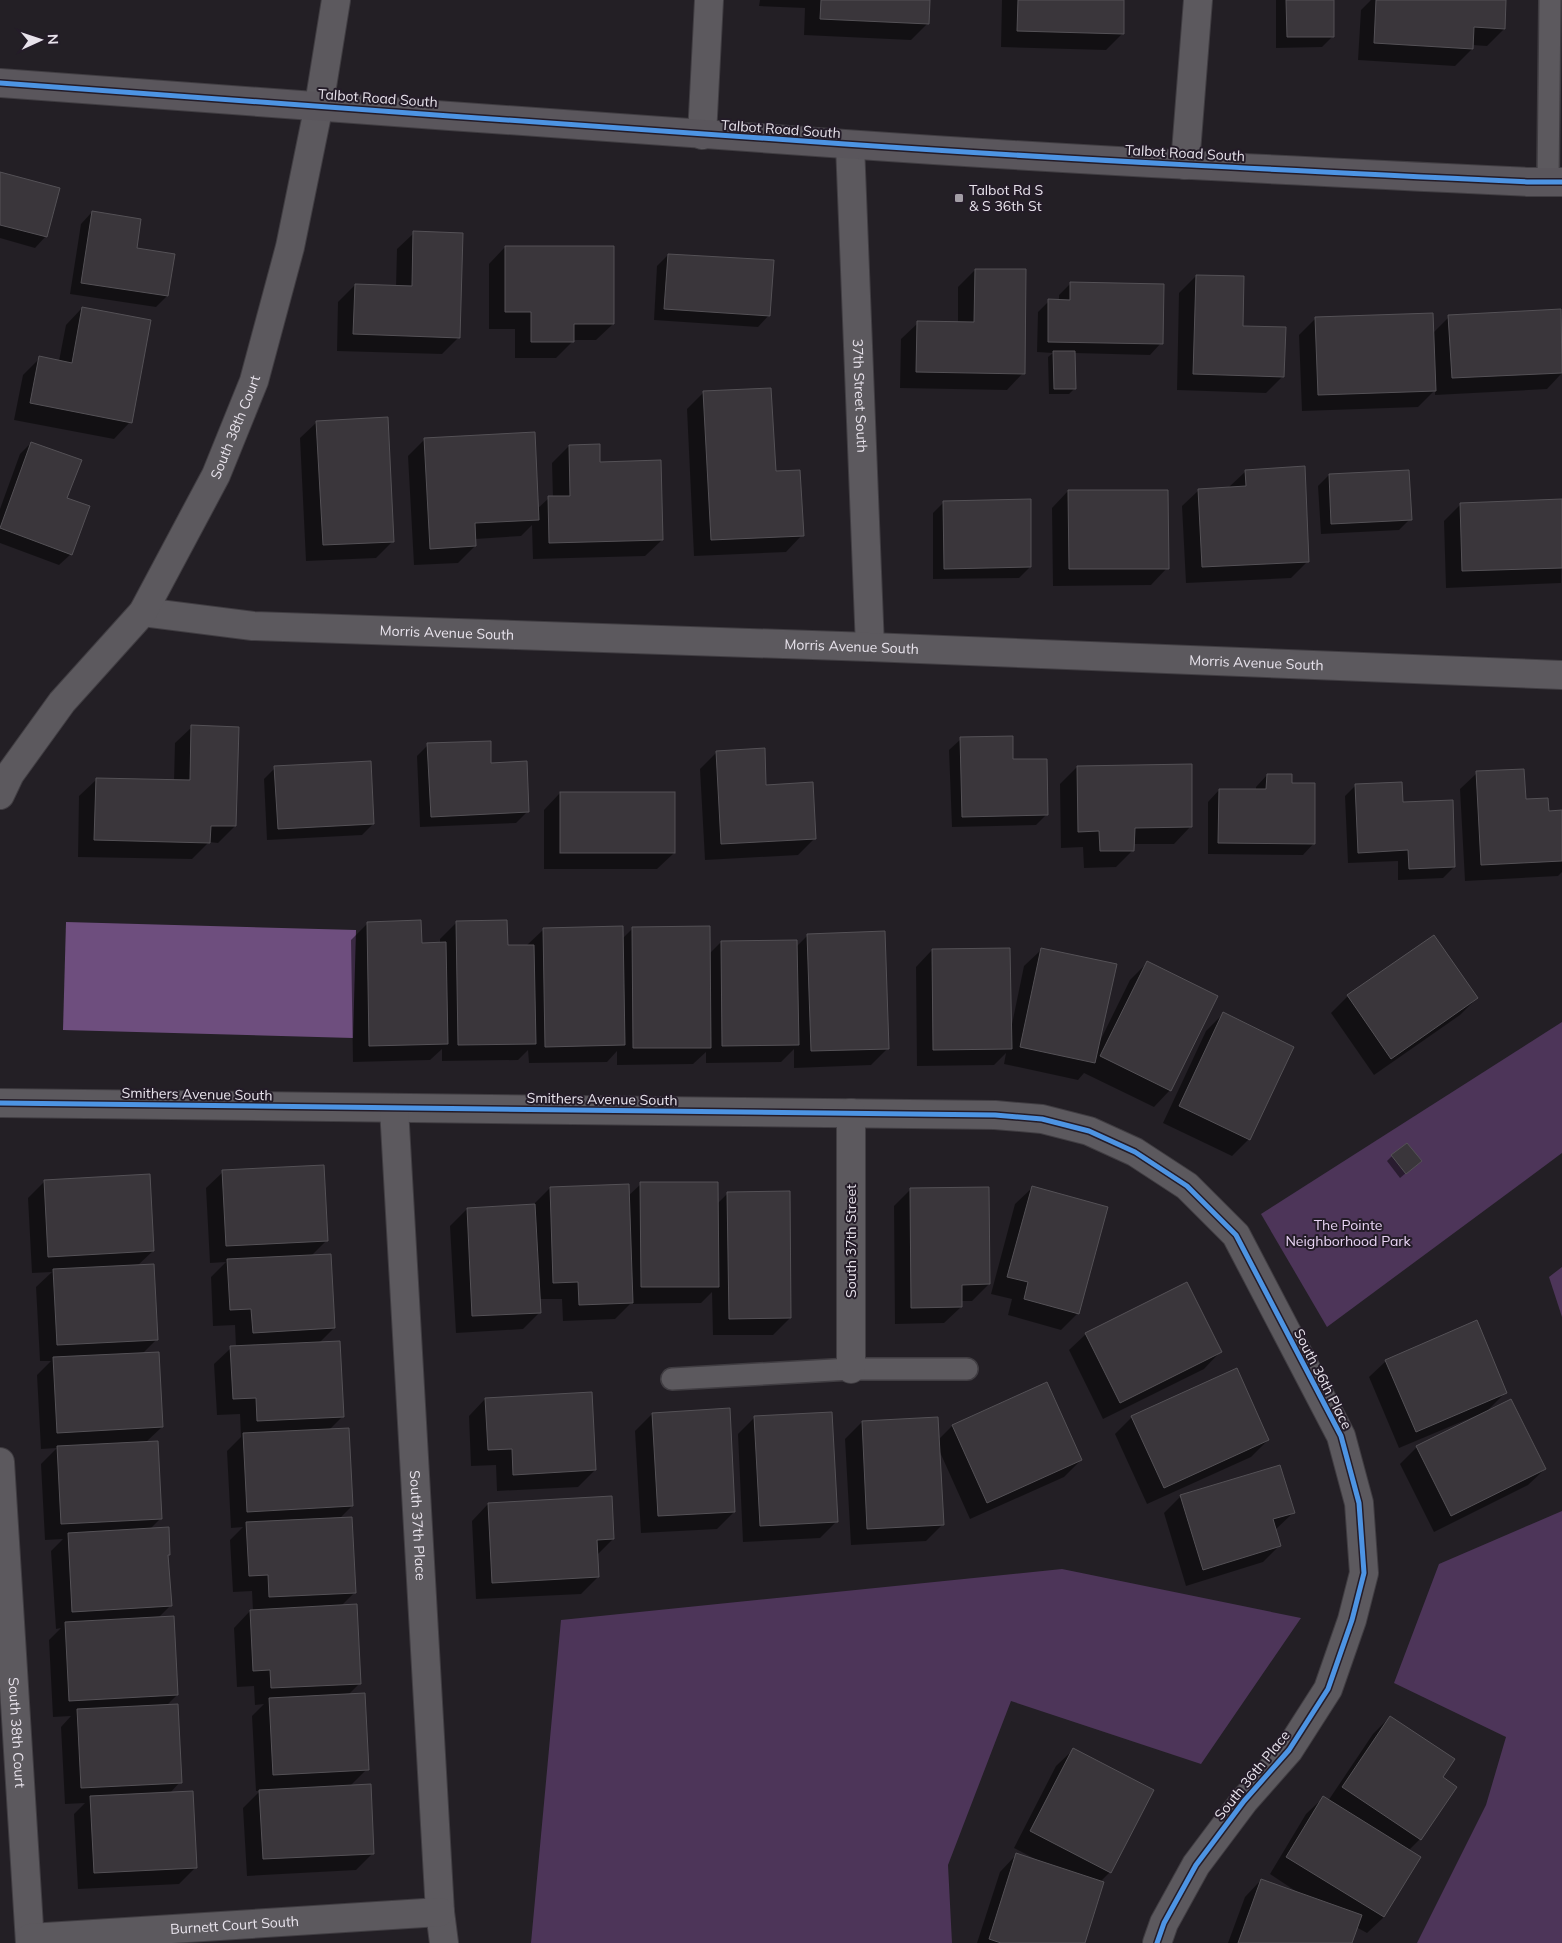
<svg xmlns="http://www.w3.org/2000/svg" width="1562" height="1943" viewBox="0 0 1562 1943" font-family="Mulish,sans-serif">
<rect width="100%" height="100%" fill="#231f25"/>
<g fill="#4d3559">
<path d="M1562,1022v131l-235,174 -66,-113z"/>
<path d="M1562,1267v50l-13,-40z"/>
<path d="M1562,1511v432h-145l69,-138 20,-68 -112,-54 45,-119z"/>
<path d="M1062,1569l239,49 -100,146 -190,-63 -63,164 4,78h-421l30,-323z"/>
</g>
<path fill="#6e4e7e" d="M66,922l290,8 -3,108 -290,-8z"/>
<g fill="#0007">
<path d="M760,0h169l-1,23 -17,17 -107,-5 1,-27 -46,-2z"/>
<path d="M1002,0h121v33l-17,17 -105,-3z"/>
<path d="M1276,0h57v36l-11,11 -46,1z"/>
<path d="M1371,0h134l-1,29 -17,17 -15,-1v4l-17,17 -97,-6 3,-50z"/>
<path d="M0,173l46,63 -11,12 -35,-10z"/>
<path d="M92,212l43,37 32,47 -11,11 -86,-13 11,-70z"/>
<path d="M414,233l45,104 -17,17 -105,-3 1,-49 17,-17 41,2 1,-38z"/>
<path d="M505,247l108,77 -17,16h-22l-18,18h-41v-29h-26v-65z"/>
<path d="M668,255l101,60 -11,12 -104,-7 3,-54z"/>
<path d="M975,270l48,103 -16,17 -107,-2 1,-49 17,-16h40v-36z"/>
<path d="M1196,276l87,100 -17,17 -89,-3 2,-97z"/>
<path d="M1070,284l91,59 -11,12 -76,-2v36l-5,5h-20l-1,-37 5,-4 -16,-1 1,-40 11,-11h10v-6z"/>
<path d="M82,308l48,114 -16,17 -100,-19 9,-45 17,-17 19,3 7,-36z"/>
<path d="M1560,311l2,62 -15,16 -112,6v-5l-17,17 -116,4 -3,-76 17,-17 117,15 16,-16z"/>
<path d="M704,392l71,80 27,63 -16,17 -92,4 -7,-147z"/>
<path d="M317,422l76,119 -17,17 -70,3 -6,-123z"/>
<path d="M425,439l112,70 12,-11h4l-1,-35 17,-17 30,18 63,76 -17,16 -112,3 -1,-34 -11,11 -46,3v7l-17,17 -44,2 -6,-109z"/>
<path d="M31,443l35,56 5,55 -12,11 -59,-22v-34l20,-55z"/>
<path d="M1246,471l62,90 -17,17 -105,5 -4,-77 17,-16 30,-3z"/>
<path d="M1329,475l81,44 -11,11 -78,4 -3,-48z"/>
<path d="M1068,491l99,77 -16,17 -98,1 -1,-78z"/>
<path d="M1562,500l-1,83 -115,5 -2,-67 17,-17z"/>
<path d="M944,502l86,65 -11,11 -86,1v-66z"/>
<path d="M192,727l43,99 -17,17 -9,-1 -17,17 -114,-2 1,-61 17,-16 78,1 1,-38z"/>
<path d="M961,739l51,22 35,53 -11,11 -84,2 -3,-77z"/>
<path d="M428,745l62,20 37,47 -11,11 -96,4 -3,-71z"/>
<path d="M716,753l49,33 50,52 -17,17 -93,5 -5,-91z"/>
<path d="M1077,767l113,60 -16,17h-41v6l-17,17 -32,1 -1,-21 -22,1 -1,-64z"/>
<path d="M275,768l98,56 -11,11 -95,5 -3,-61z"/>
<path d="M1477,773l71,39 14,-1v61l-4,4 -93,5 -5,-92z"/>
<path d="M1267,775l24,9 23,59 -11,12 -95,-1v-52l11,-12 37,1v-4z"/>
<path d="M1356,785l46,18 52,64 -11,11 -45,2v-19l-50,2 -3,-67z"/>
<path d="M560,793l114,60 -17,16h-113v-59z"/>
<path d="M457,922l50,24h19l18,-17 78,10 10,-10 77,25 12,-12 75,5 12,-12 80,113 -17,17 -77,3v-19l-13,13 -75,1v-11l-13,12 -76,1v-14l-10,11 -78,1 -1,-13 -10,10 -76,1v-12l-12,11 -77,2 -2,-122 17,-17 53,21h19v-5z"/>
<path d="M932,950l79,79 13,-63 17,-16 59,91 30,-61 17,-17 23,127 -16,17 -70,-34 -6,7 -74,-16 2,-11 -12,12 -77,1 -1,-99z"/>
<path d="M1348,996l129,2 -17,17 -86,60 -43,-62z"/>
<path d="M1223,1014l26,125 -17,17 -69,-33 43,-92z"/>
<path d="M1392,1156l28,5 -20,17 -13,-17z"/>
<path d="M223,1172l103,69 -15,15 23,72 -15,15 24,73 -14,14 23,76 -13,13 16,73 -14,14 19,77 -12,12 19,74 -17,17 23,67 -17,17 -109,6 -4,-68 17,-17h-4l-4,-75 12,-12 -9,1 -1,-19 -17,1 -3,-59 16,-17h3l-1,-20 -19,1 -3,-52 13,-13 -12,1 -4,-77 14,-14 -1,-23 -23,1 -3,-51 17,-16 5,-1 -1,-22 -22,1 -2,-49 15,-15 -16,1 -4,-75z"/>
<path d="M45,1181l108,70 -16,15 20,73 -15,15 20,73 -16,15 15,76 -11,11 19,25 -2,2 3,50 -12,12 19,77 -11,11 14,76 -10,11 26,74 -17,17 -101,5 -4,-75 11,-11 -20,1 -4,-77 10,-11 -18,1 -4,-77 12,-12 -5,1 -5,-78 12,-12 -18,1 -4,-76 16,-16 -16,1 -4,-74 14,-14h-11l-4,-74 16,-15 -20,1 -4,-75z"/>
<path d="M641,1184l76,20 11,-11 62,125 -17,17h-60l-1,-43 -11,11 -71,1 -15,15 -52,2 -1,-22h-23l1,13 -17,17 -67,4 -6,-107 17,-17 66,-4 17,-17 78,8z"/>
<path d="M1032,1188l46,125 -17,17 -53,-15 4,-16 -21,-5 24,-90z"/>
<path d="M910,1190l79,94 -17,17h-11v6l-17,16 -49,1 -1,-118z"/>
<path d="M1086,1334l134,18 -16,17 -101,50 -34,-69z"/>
<path d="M1386,1361l120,31 -19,19 -88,37 -30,-71z"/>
<path d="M1046,1383l35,77 -17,17 -94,42 -31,-69 4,74 -17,17 -75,4 -6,-106 17,-17 76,18 14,-14z"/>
<path d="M485,1399l110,71 -17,17 -81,4 -1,-26 -25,1 -2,-50z"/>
<path d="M652,1414l82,98 -17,17 -76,4 -6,-102z"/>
<path d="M1132,1417l136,23 -17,17 -104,47 -32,-70z"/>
<path d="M754,1418l83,103 -17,17 -77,4 -5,-108z"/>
<path d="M1417,1447l128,22 -17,16 -94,47 -34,-68z"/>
<path d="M1181,1496l112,17 -18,17 4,16 -16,16 -77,24 -22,-73z"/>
<path d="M488,1504l125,35 -16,16 1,22 -17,17 -105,5 -4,-78z"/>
<path d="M1390,1717l51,60 14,10 -35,52 -11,11 -25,67 -17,16 -11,-6 -6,16h-122l17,-46 16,-17 39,14 -30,-20 36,-60 17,-16 5,3 45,-67z"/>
<path d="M1073,1750l37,122 -10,10 -16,61h-107l23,-71 16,-17 23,6 -25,-13 42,-82z"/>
</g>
<g fill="#3a363b" stroke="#545156">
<path d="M821,0h109l-1,24 -109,-5z"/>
<path d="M1018,0h106v34l-107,-3z"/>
<path d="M1286,0h48v37h-47z"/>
<path d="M1376,0h130l-1,29 -31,-2 -1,22 -99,-6z"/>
<path d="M0,172l60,16 -13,49 -47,-12z"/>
<path d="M92,211l49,8 -4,29 38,6 -7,42 -87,-13z"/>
<path d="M413,231l50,2 -3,105 -107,-4 2,-50 57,2z"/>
<path d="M505,246h109v78h-40v18h-43v-30h-26z"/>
<path d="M668,254l106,6 -4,56 -106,-7z"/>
<path d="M975,269h51l-1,105 -109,-2 1,-51 57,1z"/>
<path d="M1196,275l48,1 -1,50 43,1 -2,50 -91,-3z"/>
<path d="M1070,282l94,2 -1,60 -115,-2v-43l22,1z"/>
<path d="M82,307l69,13 -19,103 -102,-20 9,-47 33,7z"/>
<path d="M1561,309l1,64 -110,5 -4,-63z"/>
<path d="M1433,313l3,78 -118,4 -3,-78z"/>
<path d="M1053,351h22l1,38h-22z"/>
<path d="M771,388l5,83 24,-1 4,66 -93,4 -8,-149z"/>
<path d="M388,417l6,125 -71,3 -7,-124z"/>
<path d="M535,432l4,88 -64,3 1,23 -46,3 -6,-111z"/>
<path d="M31,442l51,18 -15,38 23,8 -18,49 -72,-27z"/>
<path d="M600,444v18l61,-2 2,80 -114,3 -1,-47h22l-1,-51z"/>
<path d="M1305,466l4,96 -107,5 -4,-78 48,-3 -1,-16z"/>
<path d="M1409,470l3,50 -81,4 -2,-50z"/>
<path d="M1068,490h100l1,79h-100z"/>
<path d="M1031,499v68l-87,2 -1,-68z"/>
<path d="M1562,499v69l-100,3 -2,-68z"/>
<path d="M191,725l48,2 -3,99h-25l-1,17 -116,-3 2,-62 94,2z"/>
<path d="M1013,736v23h34l1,56 -86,2 -2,-80z"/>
<path d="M491,741v22l36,-2 2,51 -98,5 -4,-74z"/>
<path d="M765,748l1,37 47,-3 3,57 -95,5 -5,-93z"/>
<path d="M371,761l3,63 -96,5 -4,-63z"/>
<path d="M1192,764v63l-57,1 -1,23h-34l-1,-20 -21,1 -1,-66z"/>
<path d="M1524,769l2,30 22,-1 1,13 13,-1v51l-81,4 -5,-94z"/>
<path d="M1267,774h25v9h23v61l-97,-1 1,-54h47z"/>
<path d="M1402,782l1,20 50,-2 2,67 -46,2 -1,-19 -50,3 -3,-69z"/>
<rect x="560" y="792" width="115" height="61"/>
<path d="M421,920l1,23 24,-1 2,102 -79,2 -2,-124z"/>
<path d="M507,920l1,25h26l2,99 -78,1 -2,-124z"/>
<path d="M623,926l2,119 -80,2 -2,-119z"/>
<path d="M710,926l1,122h-78l-1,-121z"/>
<path d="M885,931l4,118 -78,2 -4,-117z"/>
<path d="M1434,935l44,63 -87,61 -44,-64z"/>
<path d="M797,940l2,105 -77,1 -1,-105z"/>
<path d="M1010,948l2,101 -79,1 -1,-101z"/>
<path d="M1041,948l76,16 -22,99 -75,-16z"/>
<path d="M1147,961l71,35 -47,95 -71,-35z"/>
<path d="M1223,1012l71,35 -44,93 -71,-34z"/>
<path d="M1407,1143l15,18 -16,13 -15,-19z"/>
<path d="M324,1165l4,76 -102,5 -4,-76z"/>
<path d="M150,1174l4,77 -106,6 -4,-77z"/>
<path d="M640,1182h78l1,105h-78z"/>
<path d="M629,1184l4,119 -54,2 -1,-23 -25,1 -3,-96z"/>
<path d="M1032,1186l76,21 -29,107 -55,-15 4,-17 -21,-5z"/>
<path d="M989,1187l1,97 -28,1v22l-51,1 -1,-120z"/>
<path d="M790,1191l1,127 -62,1 -2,-127z"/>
<path d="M535,1204l6,109 -69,3 -5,-108z"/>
<path d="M331,1254l4,74 -82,5 -2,-24 -21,1 -3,-51z"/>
<path d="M154,1264l4,76 -101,5 -4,-76z"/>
<path d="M1187,1282l35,70 -102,51 -35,-70z"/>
<path d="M1477,1320l30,73 -91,39 -31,-72z"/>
<path d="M340,1341l4,76 -87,4 -1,-23 -23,1 -3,-53z"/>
<path d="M159,1352l4,75 -106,6 -4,-76z"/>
<path d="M1237,1368l32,72 -105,48 -33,-72z"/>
<path d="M1047,1382l35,78 -95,43 -35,-78z"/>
<path d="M592,1392l4,78 -83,5 -1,-26 -24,1 -3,-52z"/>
<path d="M1511,1399l35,70 -95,47 -35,-70z"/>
<path d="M730,1408l5,104 -77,4 -6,-103z"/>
<path d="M832,1412l6,110 -78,4 -6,-110z"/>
<path d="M938,1417l6,108 -77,4 -5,-108z"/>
<path d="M349,1428l4,78 -106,6 -4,-79z"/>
<path d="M158,1441l4,78 -101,5 -4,-78z"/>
<path d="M1280,1465l15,48 -22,6 8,27 -78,24 -23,-75z"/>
<path d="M612,1496l2,43 -17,1 2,37 -107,6 -4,-80z"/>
<path d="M352,1517l4,76 -87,4 -1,-22 -19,1 -3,-54z"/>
<path d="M169,1527l1,28h-2l4,51 -100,6 -4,-79z"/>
<path d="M357,1604l4,80 -90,4 -1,-18 -17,1 -3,-61z"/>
<path d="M174,1616l4,79 -109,6 -4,-79z"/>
<path d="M365,1693l4,77 -96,5 -4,-77z"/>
<path d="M178,1704l4,79 -101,5 -4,-79z"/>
<path d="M1390,1716l65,43 -12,18 14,10 -36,53 -79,-53z"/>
<path d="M1073,1748l81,42 -43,83 -81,-42z"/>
<path d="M371,1784l3,70 -111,5 -4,-69z"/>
<path d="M193,1791l4,77 -103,5 -4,-77z"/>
<path d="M1323,1796l98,61 -37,60 -98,-60z"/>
<path d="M1016,1853l88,29 -19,61h-84l-12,-4z"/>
<path d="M1261,1879l101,36 -10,28h-114z"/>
</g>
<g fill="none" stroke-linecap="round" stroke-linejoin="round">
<g stroke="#403d42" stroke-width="24">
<g id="lane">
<path d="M1548,182l2,-182"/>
<path d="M672,1379l179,-10h116"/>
</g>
</g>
<g stroke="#403d42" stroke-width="30">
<g id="street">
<path d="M702,135l7,-135"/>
<path id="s1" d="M850,145l20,502"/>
<path d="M1185,165l13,-165"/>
<path id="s2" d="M143,612l110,14 617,21 692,28"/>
<path id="s3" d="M0,795l10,-21 52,-72 81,-90 73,-137 38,-94 36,-134 29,-142 17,-105"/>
<path d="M0,1103l995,12 47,4 47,12 46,21 52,34 49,49 105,201 18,67 5,70 -12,47 -24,69 -39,61 -45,51 -48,64 -32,58 -7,20"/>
<path id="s4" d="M394,1108l46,804 4,31"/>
<path d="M851,1369v-256"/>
<path id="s5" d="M0,1462l30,481"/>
<path id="s6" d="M30,1938l410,-26"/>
</g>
</g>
<g stroke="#403d42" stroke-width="30">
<path id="secondary" d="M0,83c282,19 563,43 845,61 228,16 456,27 685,38h32"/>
</g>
<use href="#lane" stroke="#5c595e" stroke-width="21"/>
<use href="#street" stroke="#5c595e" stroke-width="28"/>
<use href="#secondary" stroke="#5a565c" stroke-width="28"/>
<g stroke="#241c28" stroke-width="8">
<g id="cycleway">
<path d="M0,83c282,19 563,43 845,61 228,16 456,27 685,38h32"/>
<path d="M0,1103l995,12 47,4 47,12 46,21 52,34 49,49 105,201 18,67 5,70 -12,47 -24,69 -39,61 -45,51 -48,64 -32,58 -7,20"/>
</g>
</g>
<use href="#cycleway" stroke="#4d94e3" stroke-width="5"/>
</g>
<rect fill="#a39ea6" stroke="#241c28" stroke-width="2" x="954" y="193" width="10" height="10" rx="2.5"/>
<g text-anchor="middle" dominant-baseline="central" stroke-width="4" stroke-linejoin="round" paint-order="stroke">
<g font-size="14" fill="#e8e3ec" stroke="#241c28">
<text transform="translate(378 98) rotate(4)">Talbot Road South</text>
<text transform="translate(781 129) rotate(4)">Talbot Road South</text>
<text transform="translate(1185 153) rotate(3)">Talbot Road South</text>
<text stroke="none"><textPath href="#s1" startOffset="251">37th Street South</textPath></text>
<text stroke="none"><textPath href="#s3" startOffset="440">South 38th Court</textPath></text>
<text stroke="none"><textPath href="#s2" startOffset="305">Morris Avenue South</textPath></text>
<text stroke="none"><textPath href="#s2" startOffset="710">Morris Avenue South</textPath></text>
<text stroke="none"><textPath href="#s2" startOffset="1115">Morris Avenue South</textPath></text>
<text transform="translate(197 1094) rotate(1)">Smithers Avenue South</text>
<text transform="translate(602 1099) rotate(1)">Smithers Avenue South</text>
<text transform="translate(851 1241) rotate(-90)">South 37th Street</text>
<text transform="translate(1323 1379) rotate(63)">South 36th Place</text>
<text stroke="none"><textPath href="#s4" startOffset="418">South 37th Place</textPath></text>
<text stroke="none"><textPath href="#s5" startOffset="271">South 38th Court</textPath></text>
<text transform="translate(1252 1775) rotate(-51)">South 36th Place</text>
<text stroke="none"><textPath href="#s6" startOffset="205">Burnett Court South</textPath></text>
</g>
<g font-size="14" fill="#e8e3ec" stroke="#241c28" text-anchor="start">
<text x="969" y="190">Talbot Rd S<tspan x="969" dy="16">&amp; S 36th St</tspan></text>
</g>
<g font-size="14" fill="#e9d5f5" stroke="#241c28">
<text x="1348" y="1225">The Pointe<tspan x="1348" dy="16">Neighborhood Park</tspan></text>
</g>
</g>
<g transform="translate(40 40) rotate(87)" stroke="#241c28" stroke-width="4" paint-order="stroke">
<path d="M0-4L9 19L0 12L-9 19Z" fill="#e8e3ec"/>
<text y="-8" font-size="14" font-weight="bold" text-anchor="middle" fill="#e8e3ec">N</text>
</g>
</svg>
